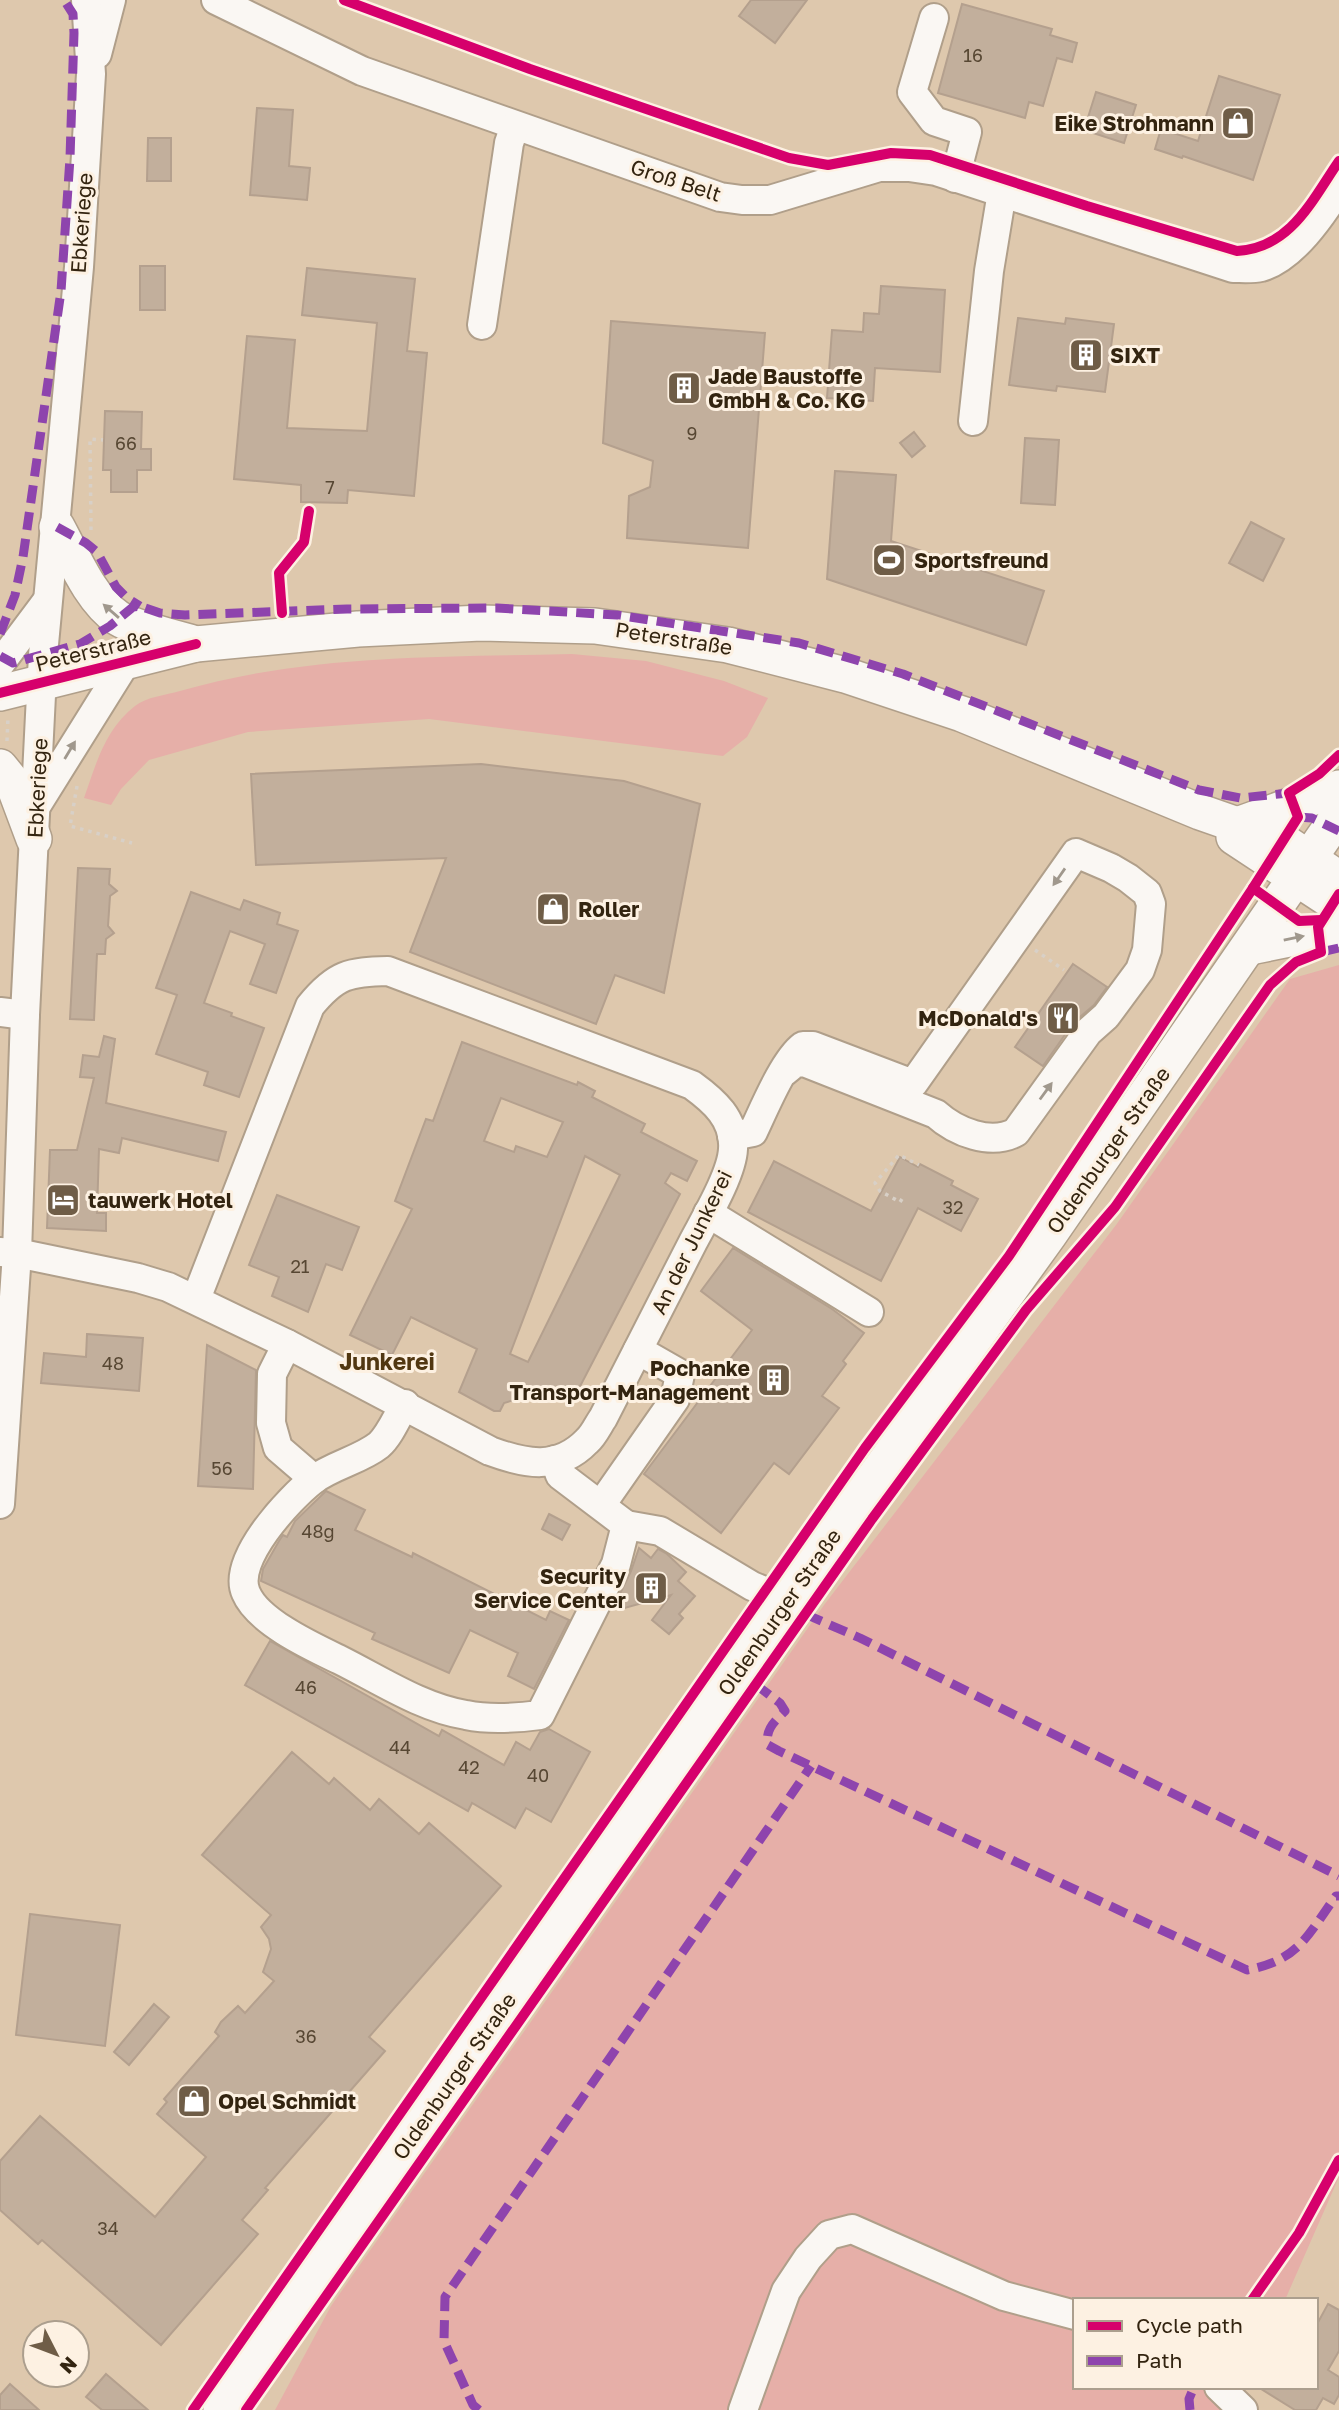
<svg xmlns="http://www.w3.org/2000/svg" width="1339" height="2410" viewBox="0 0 1339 2410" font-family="'Golos Text',sans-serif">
<rect width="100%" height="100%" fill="#dec8ad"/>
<g fill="#e6afa8">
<path d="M572,654l74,7 78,20 44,17 -21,39 -24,19 -294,-37 -181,13 -99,28 -28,29 -10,16 -27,-7c12,-34 21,-69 51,-92 11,-9 31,-11 45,-15 127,-37 261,-34 392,-37z"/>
<path d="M1339,965v1212l-54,123h-210v87h171l-10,23h-961l56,-104 493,-701 292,-380 174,-246z"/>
</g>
<g fill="#c2af9c" stroke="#b4a08e" stroke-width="2" fill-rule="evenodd">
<path d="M751,0h56l-32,43 -36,-27z"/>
<path d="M962,4l90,25 -2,6 27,8 -5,19 -15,-4 -14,48 -14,-4 -4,16 -87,-25z"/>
<path d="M1219,76l61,19 -27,85 -70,-24 -1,2 -27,-9 6,-20 37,12z"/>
<path d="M1096,92l40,13 -12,38 -40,-13z"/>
<path d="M257,108l36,2 -4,56 21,2 -3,32 -57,-5z"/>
<path d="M148,138h23v43h-24z"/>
<rect x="140" y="266" width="25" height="44"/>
<path d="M307,268l108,11 -8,72 20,2 -13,143 -66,-6 -1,13 -46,-1v-17l-67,-6 13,-143 48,4 -8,88 80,3 10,-108 -75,-8z"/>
<path d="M881,286l64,4 -5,82 -65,-4 -2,33 -46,-3 5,-68 31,2 1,-19 15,1z"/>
<path d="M1018,318l47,6 1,-6 48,6 -9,68 -48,-6 -1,5 -47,-6z"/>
<path d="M611,321l154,12 -17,215 -121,-10 2,-42 21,-9 3,-26 -50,-18z"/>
<path d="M105,411l37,1 -1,37h10v21h-14v22h-26v-22h-8z"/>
<path d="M914,432l11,14 -13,11 -12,-14z"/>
<path d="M1025,438l34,2 -4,65 -34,-2z"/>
<path d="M835,471l61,4 -5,66 153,50 -18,54 -199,-66z"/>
<path d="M1251,522l33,17 -21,42 -34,-18z"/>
<path d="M481,764l143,17 76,23 -36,189 -49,-18 -19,49 -186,-72 36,-94 -190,7 -5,-91z"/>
<path d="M78,868l32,1 -1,15 8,7 -7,5 -2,30 6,7 -8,6 -1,15h-8l-3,66 -24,-1z"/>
<path d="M191,892l49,18 4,-10 36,13 -3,11 21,7 -22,62 -26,-9 15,-40 -35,-13 -26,72 28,10 -1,3 33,12 -25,69 -35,-12 4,-13 -52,-18 21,-59 -21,-7z"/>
<path d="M1073,964l34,23 -13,18 -20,17 -31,44 -28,-19z"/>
<path d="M104,1036l11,3 -9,64 120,29 -8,29 -96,-23 -3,15 -20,-4 -2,64h9v18l-59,-3 3,-78h27l17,-72 -14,-1 3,-22 16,2z"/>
<path d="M462,1042l115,43 1,-3 17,9 -3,6 53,27 -4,8 56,29 -10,20 -16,-8 -6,10 15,11 -105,202h-6l-14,-8 -51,15 -4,8h-6l-35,-19 18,-43 -66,-32 -19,38 -42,-20 62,-126 -17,-8 31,-82 7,2zM501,1098l62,24 -16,35 -31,-11 -2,6 -30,-11zM585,1156l35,19 -92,187 -18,-8z"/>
<path d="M900,1157l18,10 2,-3 33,17 -2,4 27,14 -17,32 -43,-23 -37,73 -133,-69 26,-51 97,50z"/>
<path d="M277,1195l82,32 -17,43 -16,-6 -18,48 -36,-16 7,-19 -30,-12z"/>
<path d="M733,1248l99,61 32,24 -21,28 3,3 -24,32 17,12 -50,66 -15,-11 -53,70 -77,-59 108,-144 -51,-39z"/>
<path d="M87,1334l56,4 -4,53 -98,-8 3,-30 42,4z"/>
<path d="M207,1345l49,25 -3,119 -55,-3z"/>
<path d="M326,1491l39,19 -10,20 57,27 1,-4 133,67 4,-9 19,9 -35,69 -26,-13 10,-23 -48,-23 -21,43 -77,-34 3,-6 -114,-52 2,-12 16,-28 4,-6 4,2 8,-16z"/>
<path d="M549,1514l21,11 -8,15 -20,-11z"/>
<path d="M639,1548l12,10 7,-9 9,5 19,18 -8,9 17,15 -16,18 4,4 -14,16 -17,-14 19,-25 -50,14 -7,-3 17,-35z"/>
<path d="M270,1641l169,95 3,-6 62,35 12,-23 14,8 10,-18 9,-3 41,23 -39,70 -25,-14 -11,20 -43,-25 -4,8 -223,-126z"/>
<path d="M292,1752l37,32 5,-6 36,32 9,-11 40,35 10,-11 72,63 -132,151 16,14 -120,137 3,2 -26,30 16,14 -97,111 -119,-105 -4,4 -38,-34v-49l40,-45 115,101 51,-60 -49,-43 10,-12 -3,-3 55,-63 -4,-4 6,-10 17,-16 7,7 29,-32 -11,-9 8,-23 -2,-10 -8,-12 10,-12 -69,-60z"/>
<path d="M30,1914l90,11 -15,121 -89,-11z"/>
<path d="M154,2004l15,13 -40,48 -15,-13z"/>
<path d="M1328,2304l11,6v41l-11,19 11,7v18l-5,9 -11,-6 -7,12h-21l-37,-23h58v-61z"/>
<path d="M106,2374l42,36h-46l-16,-13z"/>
<path d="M10,2384l29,26h-39v-15z"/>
</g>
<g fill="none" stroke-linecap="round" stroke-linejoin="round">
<g stroke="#b09f8a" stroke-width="32">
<g id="minor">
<path d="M216,0l146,71 358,126 22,3h28l109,-33h30l27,4 297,97c9,0 19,1 28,-1 32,-9 61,-52 78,-79"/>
<path d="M934,18l-22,74 22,29 33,11 -12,46"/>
<path d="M97,54l14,-54"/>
<path d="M482,325l27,-182 6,-17"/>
<path d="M973,421l16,-150 13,-79"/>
<path d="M0,664l47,-63"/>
<path d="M38,803l88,-141"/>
<path d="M0,1012l25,3"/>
<path d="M732,1136l21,-4c11,-23 31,-72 50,-86h10l100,38 163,-231 35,15 17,10 19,15 4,11 -4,46 -7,20 -34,46 -18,16 -72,100c-25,14 -60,0 -80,-18l-132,-52 -9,1 -11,9"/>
<path d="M708,1213l161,99"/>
<path d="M0,1252l17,1 121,25 30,9 119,57 203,107c35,13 68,20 97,-10 7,-6 11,-16 16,-23 30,-59 60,-117 90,-176 12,-23 39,-68 40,-93 2,-30 -19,-48 -41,-64l-304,-114c-39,1 -52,3 -78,35l-114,293"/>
<path d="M287,1344l-15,30 -1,49 7,25 36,31"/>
<path d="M405,1404c-8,13 -15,31 -26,41 -19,15 -46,20 -66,35 -23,18 -82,80 -67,113 12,29 67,54 94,67 40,20 82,48 126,55 24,5 51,3 74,0l76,-151 10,-39 -66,-50 -5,-15"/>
<path d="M0,1504l17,-251 8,-238 18,-360 36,-388 12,-193 -5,-74"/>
<path d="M601,1505l74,-106 5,-25 -42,-24"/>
<path d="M626,1525l34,6 92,55 34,14"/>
<path d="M1219,2387l24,23"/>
<path d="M743,2410l43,-119 22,-33 21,-23 23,-6 152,67 71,19"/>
</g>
</g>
<g stroke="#b09f8a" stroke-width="38">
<g id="major">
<path d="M57,527c15,27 34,74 61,91 16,10 58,20 78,26"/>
<path d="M0,693l196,-49 162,-15 123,-6 114,3 133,19 117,30 117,39 238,98 83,29 56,38"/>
<path d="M0,767l13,16 21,56"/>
<path d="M1240,824l99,-36"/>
<path d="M1234,837l105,69"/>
<path d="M1250,947l89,-18"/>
<path d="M221,2410l565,-810 263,-365 290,-420"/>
</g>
</g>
<g stroke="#d8d0c7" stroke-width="3.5" stroke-dasharray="3.5 5" stroke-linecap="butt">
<path d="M91,530l-1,-91 13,1"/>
<path d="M7,741l1,-24"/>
<path d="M77,786l-7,40 62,17"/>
<path d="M1035,950l29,20"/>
<path d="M902,1199l-2,3 -20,-11 -5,-8 24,-28 20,10"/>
</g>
<use href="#minor" stroke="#faf7f3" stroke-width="28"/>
<use href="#major" stroke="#faf7f3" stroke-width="35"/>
<g stroke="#8e44ad" stroke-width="9" stroke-dasharray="18 9" stroke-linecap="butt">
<path d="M57,527l29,16 11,9 19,35 11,11 13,8"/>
<path d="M0,634l15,-39 8,-38 38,-266 9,-133 4,-125 -1,-19 -9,-14"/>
<path d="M0,656l13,7 67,-19 30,-18 23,-19 7,-1 20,7 25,2 162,-6 150,-1 120,7 182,28 104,31 296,116 41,8 49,-5"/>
<path d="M1298,817l14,1 27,13"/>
<path d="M1321,952l18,-4"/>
<path d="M805,1614l55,24 479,238"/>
<path d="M755,1684l25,19 5,8c-11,11 -20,18 -17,34l11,6 468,219c52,-10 60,-34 89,-74h3"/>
<path d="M479,2410l-6,-5 -29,-64 1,-44 366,-531"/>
<path d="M1190,2410l-1,-11 5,-12"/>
</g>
<g stroke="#fdf1e2" stroke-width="15">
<g id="cycleway">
<path d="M344,0l186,69 259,89 39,7 63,-12 39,2 157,51 150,45c54,-3 75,-51 102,-90"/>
<path d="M282,613l-3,-40 25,-31 5,-31"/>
<path d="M0,693l196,-49"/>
<path d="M1321,920l-22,1 -46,-33 45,-71 -9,-24 30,-19 20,-19"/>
<path d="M1252,2300l47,-67 40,-73"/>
<path d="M193,2410l672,-962 144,-192 244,-368"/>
<path d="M246,2410l626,-891 154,-209 89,-103 155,-222 26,-23 25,-10 -3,-25 21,-33"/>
</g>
</g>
<use href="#cycleway" stroke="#d6006c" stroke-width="10"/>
</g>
<defs><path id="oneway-solid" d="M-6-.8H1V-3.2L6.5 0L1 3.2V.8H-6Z" transform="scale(1.75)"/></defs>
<g fill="#a0988d">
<use href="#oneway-solid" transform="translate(111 611) rotate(-139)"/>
<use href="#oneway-solid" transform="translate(70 750) rotate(-59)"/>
<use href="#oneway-solid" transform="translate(1059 877) rotate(125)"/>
<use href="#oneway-solid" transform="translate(1294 938) rotate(-12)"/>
<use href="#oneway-solid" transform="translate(1046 1091) rotate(-54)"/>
</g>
<defs>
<g id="shop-square" transform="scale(1.75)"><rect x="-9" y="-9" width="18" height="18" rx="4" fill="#6f5d47" stroke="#fdf1e2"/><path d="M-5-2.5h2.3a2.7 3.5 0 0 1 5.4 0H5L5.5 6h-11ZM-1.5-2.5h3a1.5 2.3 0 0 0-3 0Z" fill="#fff"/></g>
<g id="building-square" transform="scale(1.75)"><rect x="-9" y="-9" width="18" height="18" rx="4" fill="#6f5d47" stroke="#fdf1e2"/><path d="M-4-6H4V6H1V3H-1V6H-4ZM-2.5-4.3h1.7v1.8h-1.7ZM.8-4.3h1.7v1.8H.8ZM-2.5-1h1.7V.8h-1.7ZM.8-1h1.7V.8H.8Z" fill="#fff"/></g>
<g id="stadium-square" transform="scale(1.75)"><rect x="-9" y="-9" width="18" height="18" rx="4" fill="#6f5d47" stroke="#fdf1e2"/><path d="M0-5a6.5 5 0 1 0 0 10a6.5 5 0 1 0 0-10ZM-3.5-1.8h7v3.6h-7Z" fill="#fff"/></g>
<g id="restaurant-square" transform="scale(1.75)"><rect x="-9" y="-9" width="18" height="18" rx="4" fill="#6f5d47" stroke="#fdf1e2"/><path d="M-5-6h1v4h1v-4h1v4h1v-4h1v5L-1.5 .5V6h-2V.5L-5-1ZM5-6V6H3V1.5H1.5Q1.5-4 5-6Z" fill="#fff"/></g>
<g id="hotel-square" transform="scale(1.75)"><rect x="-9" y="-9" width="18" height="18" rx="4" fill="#6f5d47" stroke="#fdf1e2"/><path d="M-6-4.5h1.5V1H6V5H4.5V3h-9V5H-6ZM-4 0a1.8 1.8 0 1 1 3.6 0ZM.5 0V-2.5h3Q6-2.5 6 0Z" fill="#fff"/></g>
</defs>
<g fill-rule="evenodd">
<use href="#shop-square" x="1238" y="123"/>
<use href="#building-square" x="1086" y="355"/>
<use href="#building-square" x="684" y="388"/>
<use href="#stadium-square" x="889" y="560"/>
<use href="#shop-square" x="553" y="909"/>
<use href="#restaurant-square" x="1063" y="1018"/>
<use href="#hotel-square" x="63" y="1200"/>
<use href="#building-square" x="774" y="1380"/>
<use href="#building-square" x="651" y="1588"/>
<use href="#shop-square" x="194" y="2101"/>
</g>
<g text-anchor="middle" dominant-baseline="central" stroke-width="6" stroke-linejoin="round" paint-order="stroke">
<g font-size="18" fill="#574733">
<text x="973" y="55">16</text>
<text x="692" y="433">9</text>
<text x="126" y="443">66</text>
<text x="330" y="487">7</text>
<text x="953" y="1207">32</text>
<text x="300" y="1266">21</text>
<text x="113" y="1363">48</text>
<text x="222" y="1468">56</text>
<text x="318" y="1531">48g</text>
<text x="306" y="1687">46</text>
<text x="400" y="1747">44</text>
<text x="469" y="1767">42</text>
<text x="538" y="1775">40</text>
<text x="306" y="2036">36</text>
<text x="108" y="2228">34</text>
</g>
<g font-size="21" font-weight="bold" fill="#332410" stroke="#fdf1e2" text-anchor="start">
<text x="1214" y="123" text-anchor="end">Eike Strohmann</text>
<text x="1110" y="355">SIXT</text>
<text x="708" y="376">Jade Baustoffe<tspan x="708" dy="24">GmbH &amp; Co. KG</tspan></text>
<text x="914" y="560">Sportsfreund</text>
<text x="578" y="909">Roller</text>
<text x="1038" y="1018" text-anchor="end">McDonald's</text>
<text x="88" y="1200">tauwerk Hotel</text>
<text x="750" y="1368" text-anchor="end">Pochanke<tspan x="750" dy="24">Transport-Management</tspan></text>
<text x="626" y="1576" text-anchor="end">Security<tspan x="626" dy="24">Service Center</tspan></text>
<text x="218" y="2101">Opel Schmidt</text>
</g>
<g font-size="21" fill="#332410" stroke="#fdf1e2">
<text transform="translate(676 180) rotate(18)">Groß Belt</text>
<text transform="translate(81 223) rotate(-86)">Ebkeriege</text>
<text transform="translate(674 638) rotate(9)">Peterstraße</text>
<text transform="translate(93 650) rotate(-14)">Peterstraße</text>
<text transform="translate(37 788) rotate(-87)">Ebkeriege</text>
<text transform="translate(1108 1150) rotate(-55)">Oldenburger Straße</text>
<text transform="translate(691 1242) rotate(-64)">An der Junkerei</text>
<text transform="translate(779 1612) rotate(-55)">Oldenburger Straße</text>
<text transform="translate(454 2076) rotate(-55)">Oldenburger Straße</text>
</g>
<g font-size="23" font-weight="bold" fill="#513711" stroke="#fdf1e2">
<text x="387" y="1361">Junkerei</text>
</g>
</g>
<rect x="1073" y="2298" width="245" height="91" fill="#fdf1e2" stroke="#ac9f8e" stroke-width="2"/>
<rect x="1087" y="2321" width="35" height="10" fill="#d6006c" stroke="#ac9f8e" stroke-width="2"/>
<text x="1136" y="2333" font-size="21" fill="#332410">Cycle path</text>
<rect x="1087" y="2356" width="35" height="10" fill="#8e44ad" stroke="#ac9f8e" stroke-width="2"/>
<text x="1136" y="2368" font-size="21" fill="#332410">Path</text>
<g transform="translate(56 2354) rotate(132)"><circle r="33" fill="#fdf1e2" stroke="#ac9f8e" stroke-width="2"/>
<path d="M0-5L12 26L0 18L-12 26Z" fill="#6f5d47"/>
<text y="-10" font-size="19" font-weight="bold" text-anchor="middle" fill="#332410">N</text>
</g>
</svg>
